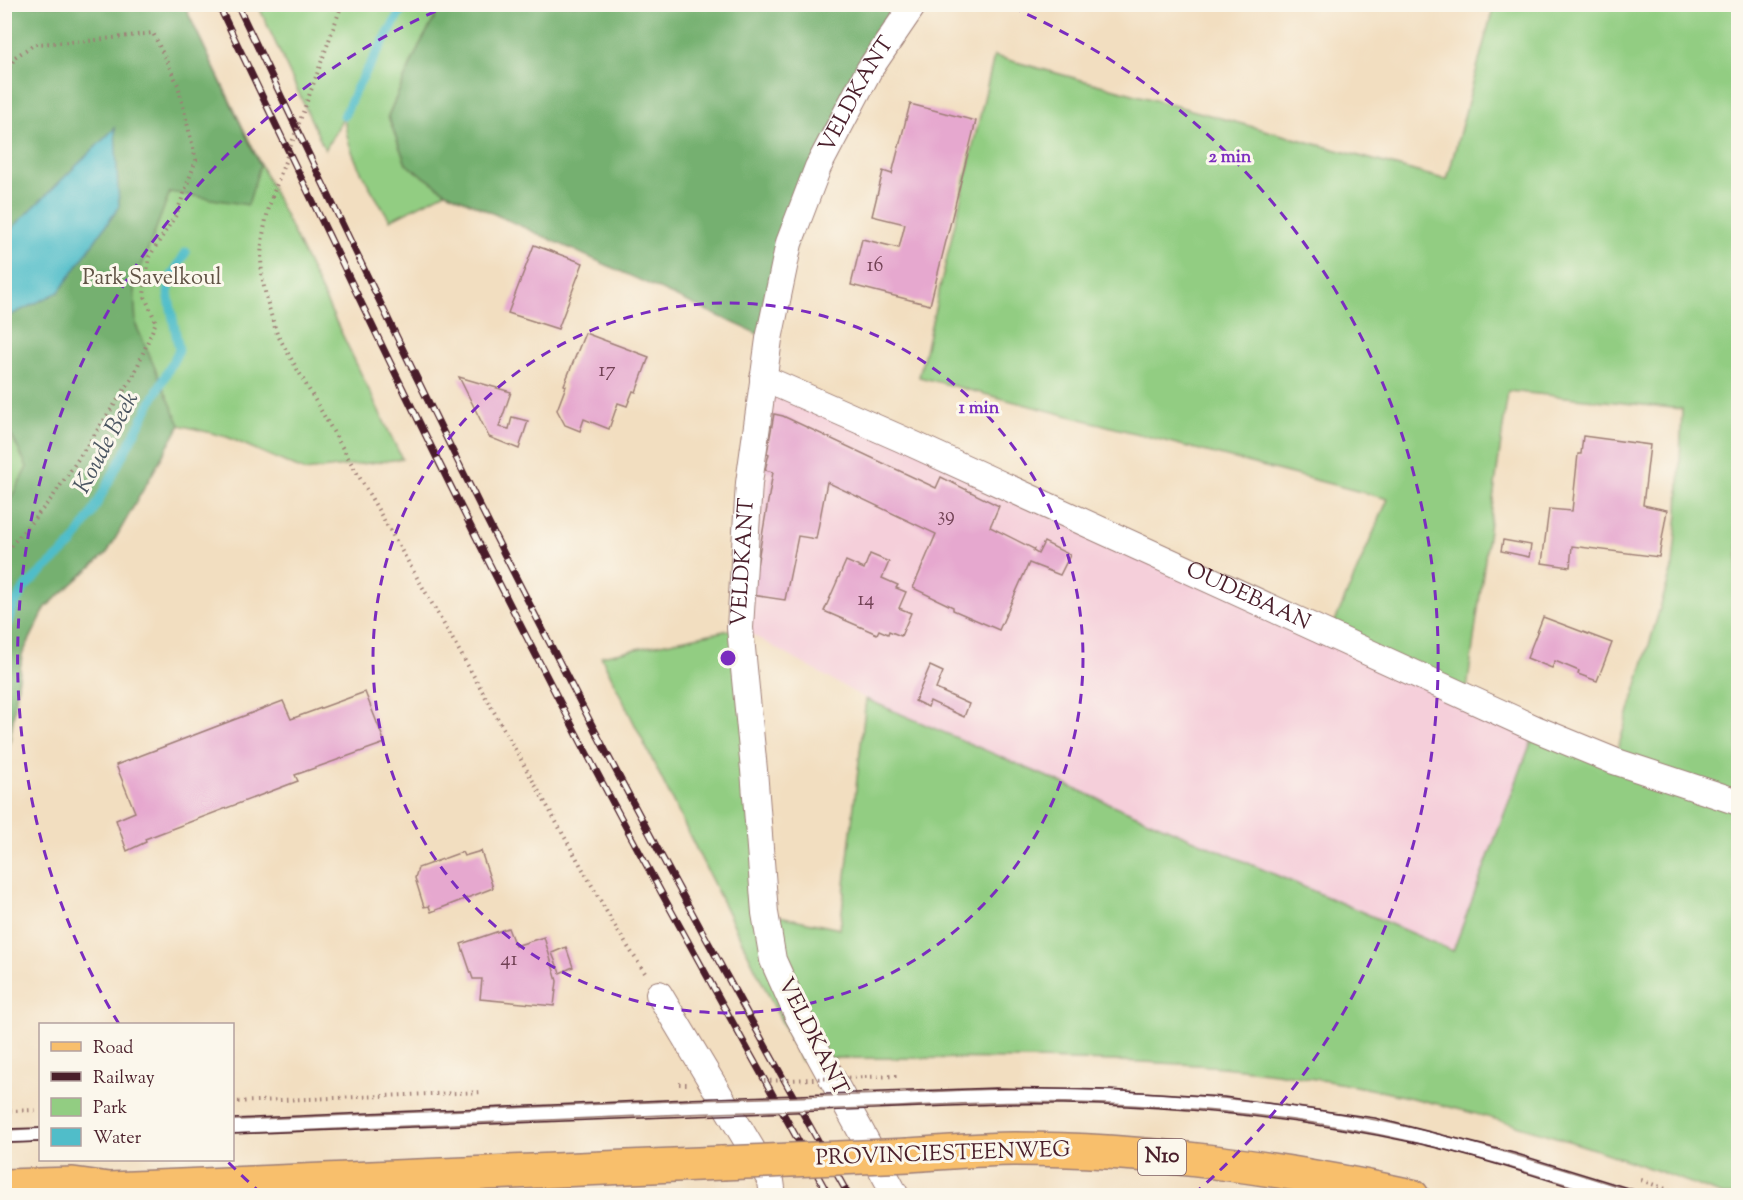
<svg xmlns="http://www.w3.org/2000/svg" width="1743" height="1200" viewBox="0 0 1743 1200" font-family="'Sorts Mill Goudy',serif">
<rect width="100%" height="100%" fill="#fbf7ec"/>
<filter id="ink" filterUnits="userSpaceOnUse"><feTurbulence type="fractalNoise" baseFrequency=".0167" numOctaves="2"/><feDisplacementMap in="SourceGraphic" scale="12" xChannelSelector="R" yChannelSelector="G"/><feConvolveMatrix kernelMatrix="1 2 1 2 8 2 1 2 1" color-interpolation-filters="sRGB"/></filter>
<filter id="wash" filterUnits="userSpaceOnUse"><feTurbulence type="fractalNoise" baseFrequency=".008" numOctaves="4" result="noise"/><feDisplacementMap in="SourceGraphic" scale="24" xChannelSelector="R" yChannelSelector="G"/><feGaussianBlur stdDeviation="1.35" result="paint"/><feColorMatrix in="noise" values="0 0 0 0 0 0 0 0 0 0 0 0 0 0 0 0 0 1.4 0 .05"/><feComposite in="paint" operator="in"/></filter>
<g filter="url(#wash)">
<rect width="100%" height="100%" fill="#f2dec0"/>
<path fill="#f5cfda" d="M763,378l773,351 -83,222 -587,-252 -126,-71z"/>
<g fill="#92cd82" stroke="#6e7656" stroke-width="1.5">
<path d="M5,5h179l218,454 -97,12 -78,-34 -47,-12 -73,128 -61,54 -24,48 -17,121z"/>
<path d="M258,5h184l-23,41 -31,70 18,48 40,28 -56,28c-20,-33 -43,-64 -46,-103l-19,33z"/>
<path d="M1494,5h244v1190h-15c-168,-64 -346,-117 -526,-130 -121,-8 -243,-6 -365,-7l-31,3 -200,-405 139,-28 25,285 75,16 26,-230 587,252 83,-222 78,32 59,-196 5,-52 4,-104 -174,-18 -42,306 -137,-62 59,-136 -469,-122 75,-321 453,124z"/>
</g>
<g fill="#75b070" stroke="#60684e" stroke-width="1.5">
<path d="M880,4l28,9 -90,154 -49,172 -323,-147 -40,-28 -18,-48 31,-70 23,-41z"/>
<path d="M5,5h179l76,160 -12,40 -78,-13 -36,94 2,39 44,100 -73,128 -61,54 -24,48 -17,121v-271l6,-7 16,-31 -22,-45z"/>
</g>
<path fill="#50bdc9" stroke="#4d6e7a" stroke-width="1.5" d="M115,128l4,79 -60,85 -54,26v-83z"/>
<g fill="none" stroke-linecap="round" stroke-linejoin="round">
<g stroke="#50bdc9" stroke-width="9">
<path d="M344,116l12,-27 49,-85"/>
<path d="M4,633l10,-27 11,-19 47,-43 19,-29 88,-165 -11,-57 4,-18 14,-23"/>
</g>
</g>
<g id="blocks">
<g fill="#e6a8cf">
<path d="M910,104l66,17 -46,184 -79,-20 11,-46 37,9 6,-24 -33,-8 11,-45 9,3z"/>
<path d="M534,245l49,18 -25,66 -50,-16z"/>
<path d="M585,333l64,24 -13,35 -3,-1 -6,15 -9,-3 -9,26 -25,-10 -4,12 -15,-6 -8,-15 9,-24 -2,-1z"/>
<path d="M459,377l52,15 -12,35 10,2 3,-12 16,4 -9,28 -30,-12z"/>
<path d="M774,414l9,2 153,72 5,-11 58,29 -9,21 44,22 -1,2 5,3 6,-12 26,13 -10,20 -31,-12 -30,67 -46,-20v-3l-40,-19 23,-54 -109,-52 -11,57 -18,-3 -13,64 -33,-5 21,-123 -8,-2 4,-16 -2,-1z"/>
<path d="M1583,436l67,9 -7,60 24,5 -8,47 -87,-11 -2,21 -28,-4 7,-54 23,2 6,-57h3z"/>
<path d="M1503,540l28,5 -2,12 -28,-6z"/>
<path d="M870,554l19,8 -7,16 16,7 -2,3 10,4 -7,16 12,5 -10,23 -12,-5 -1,3 -9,-4 -2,4 -53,-23 22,-50 18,8z"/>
<path d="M1543,617l69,26 -15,38 -19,-7 1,-3 -24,-10 -3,7 -25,-10z"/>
<path d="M930,666l13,6 -7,17 33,15 -5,13 -34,-16 -2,6 -13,-6z"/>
<path d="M365,692l20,51 -90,32 3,6 -153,58 1,3 -19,9 -11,-31 19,-8 -19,-47 167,-64 8,18z"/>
<path d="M481,851l12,37 -62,24 -2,-6 -5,1 -9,-29 3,-10 44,-16 2,4z"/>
<path d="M508,928l7,18 29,-9 13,44 -3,25 -74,-7 2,-20h-9l-12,-35z"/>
<path d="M566,947l7,20 -13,6 -8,-20z"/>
</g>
</g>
</g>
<g filter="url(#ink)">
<use href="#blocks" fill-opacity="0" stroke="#9e7e76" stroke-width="1.5"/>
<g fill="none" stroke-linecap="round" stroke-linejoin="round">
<g stroke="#9e7e76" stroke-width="15">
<g id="lane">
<path d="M879,1101c62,-3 124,-7 186,-5 103,2 210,11 311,31 85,17 167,43 250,69"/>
<path d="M232,1127l459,-20"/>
<path d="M4,1137l36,-2"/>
</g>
</g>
<g stroke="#9e7e76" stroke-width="28">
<g id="street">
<path id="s1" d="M763,378l141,62 632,289 78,32 124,41"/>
<path d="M659,994l112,187 2,15"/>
<path id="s2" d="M896,1196l-98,-180 -25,-56 -8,-47 -11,-143 -14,-142 9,-145 20,-144 20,-96 29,-76 51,-97 45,-66"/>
</g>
</g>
<g stroke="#9e7e76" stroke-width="36">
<g id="primary">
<path d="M909,1155c35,-2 70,-6 105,-6 130,0 271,19 398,47"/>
<path d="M4,1186l69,-2 36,5 613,-26"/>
</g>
</g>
<g stroke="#9e7e76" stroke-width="4" stroke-dasharray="1.5 4.5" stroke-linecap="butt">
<path d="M317,74l25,-70"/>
<path d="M4,78l11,-21 20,-13 53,-3 65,-8 25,52 18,75 -20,55 -27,42 -5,38 12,27 -23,55 -81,121 -48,56"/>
<path d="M272,197c-17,58 -13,81 5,137l203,353 137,243 28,43"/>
<path d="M865,1077l34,-1"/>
<path d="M232,1102l251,-10"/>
<path d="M4,1111l36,-1"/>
<path d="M1641,1180l45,16"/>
</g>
<use href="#lane" stroke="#fff" stroke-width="12"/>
<use href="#street" stroke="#fff" stroke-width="26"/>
<use href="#primary" stroke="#f8bf6c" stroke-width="33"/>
<g stroke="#4a1f2b" stroke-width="1.5">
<path d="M232,1119l455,-20 309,-11 113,2 115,7 151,21 139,35 140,43"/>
<path d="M4,1129l36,-1"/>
<path d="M232,1134l770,-30c139,-2 278,10 414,39 62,14 123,34 183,53"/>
<path d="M4,1143l36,-1"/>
</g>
<g stroke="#4a1f2b" stroke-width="7">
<g id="rail">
<path d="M218,4c107,223 212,446 325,665 91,178 189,352 286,527"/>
<path d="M237,4c106,221 210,442 323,659 92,180 190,356 289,533"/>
</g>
</g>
<use href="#rail" stroke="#fbf7ec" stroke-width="4.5" stroke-dasharray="14" stroke-linecap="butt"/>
<g stroke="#9e7e76" stroke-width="15" stroke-linecap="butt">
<path id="lane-bridge" d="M691,1107l188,-6"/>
</g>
<g stroke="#9e7e76" stroke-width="36" stroke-linecap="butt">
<path id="primary-bridge" d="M722,1163l187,-8"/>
</g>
<g stroke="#9e7e76" stroke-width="4" stroke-dasharray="1.5 4.5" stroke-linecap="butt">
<path d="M272,197l45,-123"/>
<path d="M764,1081l101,-4"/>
<path d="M679,1084h9"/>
</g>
<use href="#lane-bridge" stroke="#fff" stroke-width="12"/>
<use href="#primary-bridge" stroke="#f8bf6c" stroke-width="33"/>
</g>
</g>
<g fill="none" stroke="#7b2cbf" stroke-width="3" stroke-dasharray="10 8">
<circle cx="728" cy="658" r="355"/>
<path d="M262 1194A710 710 0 0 1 226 1160M119 1024A710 710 0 0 1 445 7M1011 7A710 710 0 0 1 1194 1194"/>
</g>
<g text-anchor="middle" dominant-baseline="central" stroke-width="6" stroke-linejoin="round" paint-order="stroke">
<g font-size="20" fill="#714154">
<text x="875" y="266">16</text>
<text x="607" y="371">17</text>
<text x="946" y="516">39</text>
<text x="866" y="600">14</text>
<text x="509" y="960">41</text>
</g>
<rect fill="#fbf7ec" stroke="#7f6065" stroke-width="1.5" x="1138" y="1139" width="48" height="36" rx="4.5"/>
<g font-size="21" font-weight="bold" fill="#4a1f2b">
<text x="1162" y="1157">N10</text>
</g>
<g font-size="22" fill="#4a1f2b" stroke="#fbf7ec">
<text stroke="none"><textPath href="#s2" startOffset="1152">VELDKANT</textPath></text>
<text stroke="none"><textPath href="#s2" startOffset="666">VELDKANT</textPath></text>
<text stroke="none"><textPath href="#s1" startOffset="532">OUDEBAAN</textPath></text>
<text transform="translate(812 1037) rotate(63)">VELDKANT</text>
<text transform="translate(943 1155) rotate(-2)">PROVINCIESTEENWEG</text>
</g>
<g font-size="22" fill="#605345" stroke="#fbf7ec">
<text x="152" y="279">Park Savelkoul</text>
</g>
<g font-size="24" font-style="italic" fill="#4c5662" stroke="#fbf7ec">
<text transform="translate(107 443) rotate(-62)">Koude Beek</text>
</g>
</g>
<circle cx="728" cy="658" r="9" fill="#7b2cbf" stroke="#fbf7ec" stroke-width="3"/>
<g font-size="18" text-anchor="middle" font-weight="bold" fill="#7b2cbf" stroke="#fbf7ec" stroke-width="6" stroke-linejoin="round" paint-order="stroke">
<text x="1230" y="162">2 min</text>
<text x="979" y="413">1 min</text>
</g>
<rect width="1743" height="1200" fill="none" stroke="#fbf7ec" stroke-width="24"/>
<rect x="39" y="1023" width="195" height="138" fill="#fbf7ec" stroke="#b4a19f" stroke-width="1.5"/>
<rect x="51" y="1042" width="30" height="9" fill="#f8bf6c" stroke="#b4a19f" stroke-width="1.5"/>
<text x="93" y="1053" font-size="18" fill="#4a1f2b">Road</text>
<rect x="51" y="1072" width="30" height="9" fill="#4a1f2b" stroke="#b4a19f" stroke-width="1.5"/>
<text x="93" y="1083" font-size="18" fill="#4a1f2b">Railway</text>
<rect x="51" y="1098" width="30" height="18" fill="#92cd82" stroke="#b4a19f" stroke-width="1.5"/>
<text x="93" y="1113" font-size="18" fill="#4a1f2b">Park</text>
<rect x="51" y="1128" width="30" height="18" fill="#50bdc9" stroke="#b4a19f" stroke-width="1.5"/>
<text x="93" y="1143" font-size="18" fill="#4a1f2b">Water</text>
</svg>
